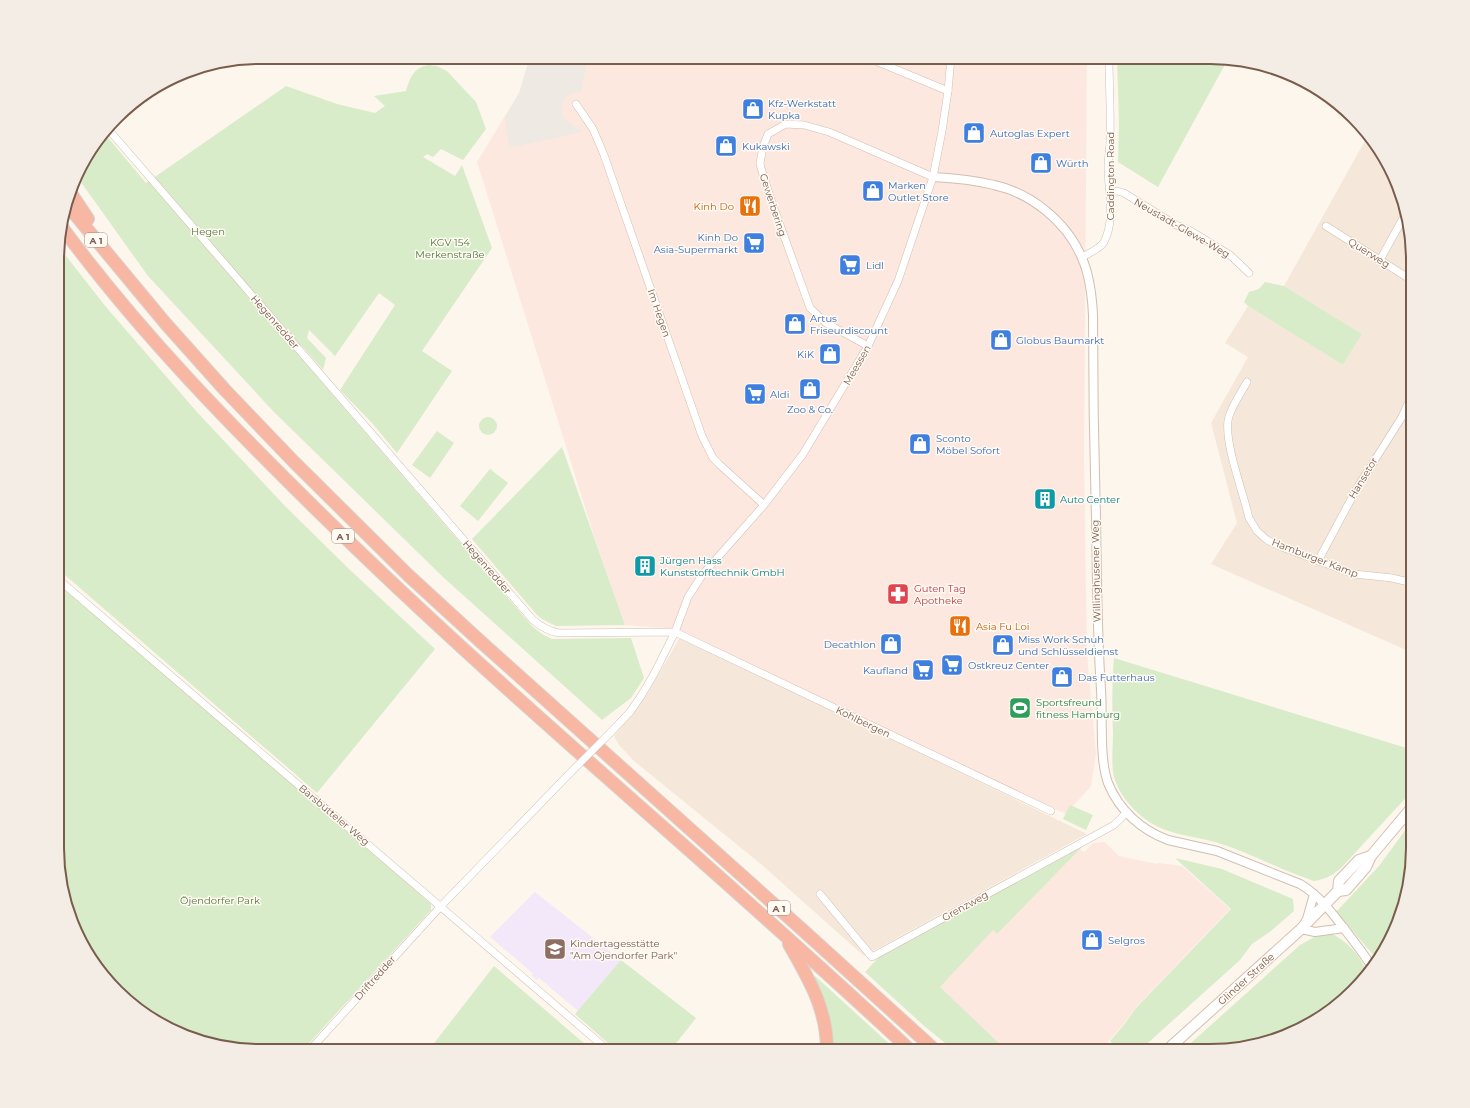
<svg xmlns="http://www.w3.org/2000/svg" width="1470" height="1108" viewBox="0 0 1470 1108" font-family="Montserrat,sans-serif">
<rect width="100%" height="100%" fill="#fdf6ec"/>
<g fill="#f5e8da">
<path d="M1367,137l25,33 14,38 7,52v393l-202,-89 26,-41 -26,-100 37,-66 -23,-14 23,-37 95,59 19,-31 -78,-48z"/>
<path d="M680,637l407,197 -223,122 -102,-91 -128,-104 -15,-16 -5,-9 20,-24 15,-21z"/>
</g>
<g fill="#fde8e0">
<path d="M530,57h557l-3,401 3,196 9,100 -5,32 -25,28 -127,-58 -255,-124 -7,-3 -52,-4 -30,-86 -118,-377 42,-69z"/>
<path d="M1105,842l14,14 38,8 1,-1 24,3 48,43 -93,97 -15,20 -22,25h-134l-92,-86 206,-116 4,3 9,-9z"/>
</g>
<path fill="#efe9e4" d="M530,57h58l-7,35 -8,1 -7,4 -4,9v7l2,6 18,13 -73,16 -4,-31 14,-24z"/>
<path fill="#f3e8fa" d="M535,892l86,68 -43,51 -39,-33 -2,2 -5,-4 1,-2 -12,-11 -31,-26z"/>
<g fill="#d8ecc9">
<path d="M1117,57h106l5,2 -70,128 -40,-25 1,-41z"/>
<path d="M428,65l9,1 10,5 29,31 10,27 -23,31 -22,-11 -8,8 -6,-3 -4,3 32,19 7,-11 30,83 -70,103 30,20 -55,82 -25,-30 -32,-33 55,-85 -16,-12 -44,63 -26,-26 -2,8 19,20 -3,12 -22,-25 -6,6 237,275 10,8 10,5 79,-1 13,40 -13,20 -29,22 -158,-142 -170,-166 -126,-136 -70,-98 6,-19 21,-25 41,49 140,-97 51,18 38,9 10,-7 -11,-10 32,-5c4,-14 8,-23 22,-26z"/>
<path d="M59,247l47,60 91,105 88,94 64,63 86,80 -118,144 -259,-224z"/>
<path d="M1265,282l19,4 78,48 -19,31 -95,-59 -4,-4 5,-10 10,-3z"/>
<circle cx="488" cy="426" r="9"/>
<path d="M437,431l17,12 -24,35 -18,-13z"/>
<path d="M562,447l63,178 -69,1 -14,-7 -5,-4 -65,-76z"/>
<path d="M490,469l18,14 -30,38 -18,-15z"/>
<path d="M58,582l373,322v6l-129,141h-55l-64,-15 -57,-35 -48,-63 -21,-76z"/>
<path d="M1114,658l299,92v40l-70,76c-9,9 -17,13 -29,15 -34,-11 -65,-29 -99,-39 -21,-6 -45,-7 -64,-19 -16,-10 -32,-28 -37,-46 -3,-14 -1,-29 -1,-43 -1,-25 -1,-50 1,-76z"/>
<path d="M1070,805l23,10 -7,15 -23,-11z"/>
<path d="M1412,821l1,41 -16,64 -20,33 -41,-47 43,-46z"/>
<path d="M1082,845l1,1 -86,88 -4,-4 -53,57 67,64h-51l-5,-5 -1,1 -27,-22 -58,-53 15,-16z"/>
<path d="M1175,858l47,11 71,30 1,12 -23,20 -19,13 -12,16 -101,91h-20l-9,-10 13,-15 13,-18 95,-99z"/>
<path d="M1328,932c20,9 31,22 40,42l-5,8 -63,48 -50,17 -40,4h-28l118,-106 20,-11z"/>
<path d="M621,960l75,58 -26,33h-53l-42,-37z"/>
<path d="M494,966l99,85h-165z"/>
<path d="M815,976l82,75h-66l1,-19 -17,-51z"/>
</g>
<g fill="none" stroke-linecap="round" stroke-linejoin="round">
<g stroke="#d1beb0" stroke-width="8">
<g id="minor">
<path d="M866,57l82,34"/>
<path d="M576,104l17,25 11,26 98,281 11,22 7,7 44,40"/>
<path d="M108,129l425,491c8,7 15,11 26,13l116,-1 376,179"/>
<path d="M1110,192l7,-1 7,2 52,32 13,5 41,25 19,18"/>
<path d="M1326,226l87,55"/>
<path d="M1082,257c7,-4 18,-8 22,-15 12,-24 4,-51 4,-75 0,-9 2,-18 2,-27 1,-28 -1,-55 -1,-83"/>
<path d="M1380,260l27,-49"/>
<path d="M868,346l-42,-23 -16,-15 -40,-111 -9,-29 -1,-5 3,-16 5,-13 18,-10 18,1 25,7 104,45"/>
<path d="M1247,382c-6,11 -18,28 -19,39 -3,22 13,66 19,89l2,8 8,13 10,9 15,7 72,27 38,4 21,5"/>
<path d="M1318,561l39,-73 45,-71 9,-20"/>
<path d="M58,579l551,472"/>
<path d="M610,733l20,-21 11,-16 13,-22 21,-42 13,-35 15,-23 61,-69 39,-51 65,-108 30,-65 35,-104 9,-46 6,-40 3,-34"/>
<path d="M820,894l52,63 242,-132 13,-13"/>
<path d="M309,1051l132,-145 130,-134"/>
</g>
</g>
<g stroke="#d1beb0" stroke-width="10">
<g id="tertiary">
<path d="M933,177c20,1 41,3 61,8 37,8 73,37 88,73 8,18 10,37 11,57 0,67 1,135 3,202 1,58 1,115 5,173 2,27 -2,68 7,93 11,27 33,47 60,57l49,11 83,33c19,11 33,30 46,47 9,12 18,23 26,36"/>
<path d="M1314,894l-7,25 -6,10 14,3 29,-4"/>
</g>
</g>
<g stroke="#d6c0b0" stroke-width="12">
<g id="secondary">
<path d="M1338,891l8,-1 20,-23 5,-11 42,-50"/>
<path d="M1166,1051l135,-122 37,-38 1,-10 20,-21 12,-4"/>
</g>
</g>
<g stroke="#dad1cd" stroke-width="14">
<g id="motorway">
<path d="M72,195l16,24"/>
<path d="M68,206l98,118 59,66 69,72 114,113 73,67 325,291 130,118"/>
<path d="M61,226c78,106 170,200 264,292 188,185 394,352 586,533"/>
<path d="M789,944c20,36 38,64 38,107"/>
</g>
</g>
<use href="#minor" stroke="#fff" stroke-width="7"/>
<use href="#tertiary" stroke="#fff" stroke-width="8"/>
<use href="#secondary" stroke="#fff" stroke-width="10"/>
<use href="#motorway" stroke="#f7b7a3" stroke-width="12"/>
<g stroke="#d1beb0" stroke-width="8" stroke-linecap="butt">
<path id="minor-bridge" d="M571,772l39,-39"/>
</g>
<use href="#minor-bridge" stroke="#fff" stroke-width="7"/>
</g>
<defs>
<g id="shop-square" transform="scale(1.15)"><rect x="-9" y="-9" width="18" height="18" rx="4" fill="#3f7fe0" stroke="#fffaf3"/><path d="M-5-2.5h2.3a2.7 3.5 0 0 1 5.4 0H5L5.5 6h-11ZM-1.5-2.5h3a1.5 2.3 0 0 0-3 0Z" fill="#fff"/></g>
<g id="restaurant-square" transform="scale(1.15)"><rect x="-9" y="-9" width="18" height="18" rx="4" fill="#e8710a" stroke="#fffaf3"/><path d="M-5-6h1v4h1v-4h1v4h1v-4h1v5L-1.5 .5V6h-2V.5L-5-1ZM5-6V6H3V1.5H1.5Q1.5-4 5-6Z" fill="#fff"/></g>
<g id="supermarket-square" transform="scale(1.15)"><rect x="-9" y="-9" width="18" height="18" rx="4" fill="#3f7fe0" stroke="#fffaf3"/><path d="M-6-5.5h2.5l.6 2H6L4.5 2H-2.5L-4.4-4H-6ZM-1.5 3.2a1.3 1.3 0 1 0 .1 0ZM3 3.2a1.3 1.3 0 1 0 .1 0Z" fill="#fff"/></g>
<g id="building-square" transform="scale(1.15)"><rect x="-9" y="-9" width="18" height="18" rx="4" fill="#0f9aa8" stroke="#fffaf3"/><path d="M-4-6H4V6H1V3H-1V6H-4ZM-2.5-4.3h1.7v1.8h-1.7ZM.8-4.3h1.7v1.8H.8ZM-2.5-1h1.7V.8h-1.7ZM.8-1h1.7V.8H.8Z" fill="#fff"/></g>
<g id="pharmacy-square" transform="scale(1.15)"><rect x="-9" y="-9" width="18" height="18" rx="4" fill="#e0444e" stroke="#fffaf3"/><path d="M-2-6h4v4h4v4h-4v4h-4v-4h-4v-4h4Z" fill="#fff"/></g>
<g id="stadium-square" transform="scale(1.15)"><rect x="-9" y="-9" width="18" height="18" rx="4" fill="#2e9e5b" stroke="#fffaf3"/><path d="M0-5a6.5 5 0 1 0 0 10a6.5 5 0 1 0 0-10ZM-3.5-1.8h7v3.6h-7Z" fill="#fff"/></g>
<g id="school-square" transform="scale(1.15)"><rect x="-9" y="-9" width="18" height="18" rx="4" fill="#8d6e63" stroke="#fffaf3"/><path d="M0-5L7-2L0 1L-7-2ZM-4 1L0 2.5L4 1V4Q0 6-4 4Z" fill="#fff"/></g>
</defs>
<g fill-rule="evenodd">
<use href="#shop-square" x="753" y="109"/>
<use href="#shop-square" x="974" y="133"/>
<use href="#shop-square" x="726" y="146"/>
<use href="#shop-square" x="1041" y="163"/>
<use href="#shop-square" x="873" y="191"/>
<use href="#restaurant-square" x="750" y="206"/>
<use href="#supermarket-square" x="754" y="243"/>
<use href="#supermarket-square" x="850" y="265"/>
<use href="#shop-square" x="795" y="324"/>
<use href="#shop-square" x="1001" y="340"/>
<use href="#shop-square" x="830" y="354"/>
<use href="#shop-square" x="810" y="389"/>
<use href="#supermarket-square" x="755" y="394"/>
<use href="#shop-square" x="920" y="444"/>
<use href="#building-square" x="1045" y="499"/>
<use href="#building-square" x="645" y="566"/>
<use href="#pharmacy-square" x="898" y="594"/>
<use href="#restaurant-square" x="960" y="626"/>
<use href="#shop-square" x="891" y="644"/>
<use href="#shop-square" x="1003" y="645"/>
<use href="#supermarket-square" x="952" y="665"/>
<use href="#supermarket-square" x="923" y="670"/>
<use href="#shop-square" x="1062" y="677"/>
<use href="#stadium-square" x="1020" y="708"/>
<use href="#shop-square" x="1092" y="940"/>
<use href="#school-square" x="555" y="949"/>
</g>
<g text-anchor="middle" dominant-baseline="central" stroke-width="3" stroke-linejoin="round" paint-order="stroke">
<g fill="#fffaf3" stroke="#a28b7f" stroke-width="1">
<rect x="85" y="233" width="22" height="14" rx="3"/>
<rect x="332" y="529" width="22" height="14" rx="3"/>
<rect x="768" y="901" width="22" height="14" rx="3"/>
</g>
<g font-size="9" font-weight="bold" fill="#7a5c4d">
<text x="96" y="240">A 1</text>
<text x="343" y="536">A 1</text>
<text x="779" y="908">A 1</text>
</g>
<g font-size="10" fill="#366cbe" stroke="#fffaf3" text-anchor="start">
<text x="768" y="103">Kfz-Werkstatt<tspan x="768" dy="12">Kupka</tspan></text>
<text x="990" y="133">Autoglas Expert</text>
<text x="742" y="146">Kukawski</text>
<text x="1056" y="163">Würth</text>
<text x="888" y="185">Marken<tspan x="888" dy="12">Outlet Store</tspan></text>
<text x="738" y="237" text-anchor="end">Kinh Do<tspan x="738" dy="12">Asia-Supermarkt</tspan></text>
<text x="866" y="265">Lidl</text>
<text x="810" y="318">Artus<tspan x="810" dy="12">Friseurdiscount</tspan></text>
<text x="1016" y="340">Globus Baumarkt</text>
<text x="814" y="354" text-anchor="end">KiK</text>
<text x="770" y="394">Aldi</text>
<text x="810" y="409" text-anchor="middle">Zoo &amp; Co.</text>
<text x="936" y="438">Sconto<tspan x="936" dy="12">Möbel Sofort</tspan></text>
<text x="1018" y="639">Miss Work Schuh<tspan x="1018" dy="12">und Schlüsseldienst</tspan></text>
<text x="876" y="644" text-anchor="end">Decathlon</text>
<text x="968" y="665">Ostkreuz Center</text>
<text x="908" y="670" text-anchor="end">Kaufland</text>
<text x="1078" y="677">Das Futterhaus</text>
<text x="1108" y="940">Selgros</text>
</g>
<g font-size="10" fill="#7a5c4d" stroke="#fffaf3">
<text transform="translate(1110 176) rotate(-90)">Caddington Road</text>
<text transform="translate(773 205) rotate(72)">Gewerbering</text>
<text transform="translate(1182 228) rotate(30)">Neustadt-Glewe-Weg</text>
<text transform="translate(1369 253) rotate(32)">Querweg</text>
<text transform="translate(659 313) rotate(71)">Im Hegen</text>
<text transform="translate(275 322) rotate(49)">Hegenredder</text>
<text transform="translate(857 365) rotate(-60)">Meessen</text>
<text transform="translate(1363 478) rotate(-59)">Hansetor</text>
<text transform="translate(1315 558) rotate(21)">Hamburger Kamp</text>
<text transform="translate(487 567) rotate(49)">Hegenredder</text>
<text transform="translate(1096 571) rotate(-91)">Willinghusener Weg</text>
<text transform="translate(863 722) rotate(26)">Kohlbergen</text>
<text transform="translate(334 815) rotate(40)">Barsbütteler Weg</text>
<text transform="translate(965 906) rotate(-29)">Grenzweg</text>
<text transform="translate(375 978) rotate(-48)">Driftredder</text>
<text transform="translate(1246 979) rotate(-42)">Glinder Straße</text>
</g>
<g font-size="10" fill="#c56008" stroke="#fffaf3" text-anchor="end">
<text x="734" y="206">Kinh Do</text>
<text x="976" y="626" text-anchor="start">Asia Fu Loi</text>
</g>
<g font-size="10" fill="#537a41" stroke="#fffaf3">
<text x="208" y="231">Hegen</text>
<text x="450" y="242">KGV 154<tspan x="450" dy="12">Merkenstraße</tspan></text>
<text x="220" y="900">Öjendorfer Park</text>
</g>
<g font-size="10" fill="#0d838f" stroke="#fffaf3" text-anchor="start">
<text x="1060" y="499">Auto Center</text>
<text x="660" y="560">Jürgen Hass<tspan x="660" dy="12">Kunststofftechnik GmbH</tspan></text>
</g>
<g font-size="10" fill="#be3a42" stroke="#fffaf3" text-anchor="start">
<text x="914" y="588">Guten Tag<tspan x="914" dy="12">Apotheke</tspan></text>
</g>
<g font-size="10" fill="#27864d" stroke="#fffaf3" text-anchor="start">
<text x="1036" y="702">Sportsfreund<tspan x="1036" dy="12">fitness Hamburg</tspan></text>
</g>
<g font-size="10" fill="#785e54" stroke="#fffaf3" text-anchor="start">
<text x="570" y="943">Kindertagesstätte<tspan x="570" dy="12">"Am Öjendorfer Park"</tspan></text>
</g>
</g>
<path d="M0 0H1470V1108H0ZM260 64H1210A196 196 0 0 1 1406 260V848A196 196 0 0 1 1210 1044H260A196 196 0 0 1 64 848V260A196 196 0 0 1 260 64Z" fill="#f4ede6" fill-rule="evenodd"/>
<path fill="none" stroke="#7a5c4d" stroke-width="2" d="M260 64H1210A196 196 0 0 1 1406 260V848A196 196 0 0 1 1210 1044H260A196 196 0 0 1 64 848V260A196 196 0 0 1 260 64Z"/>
</svg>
